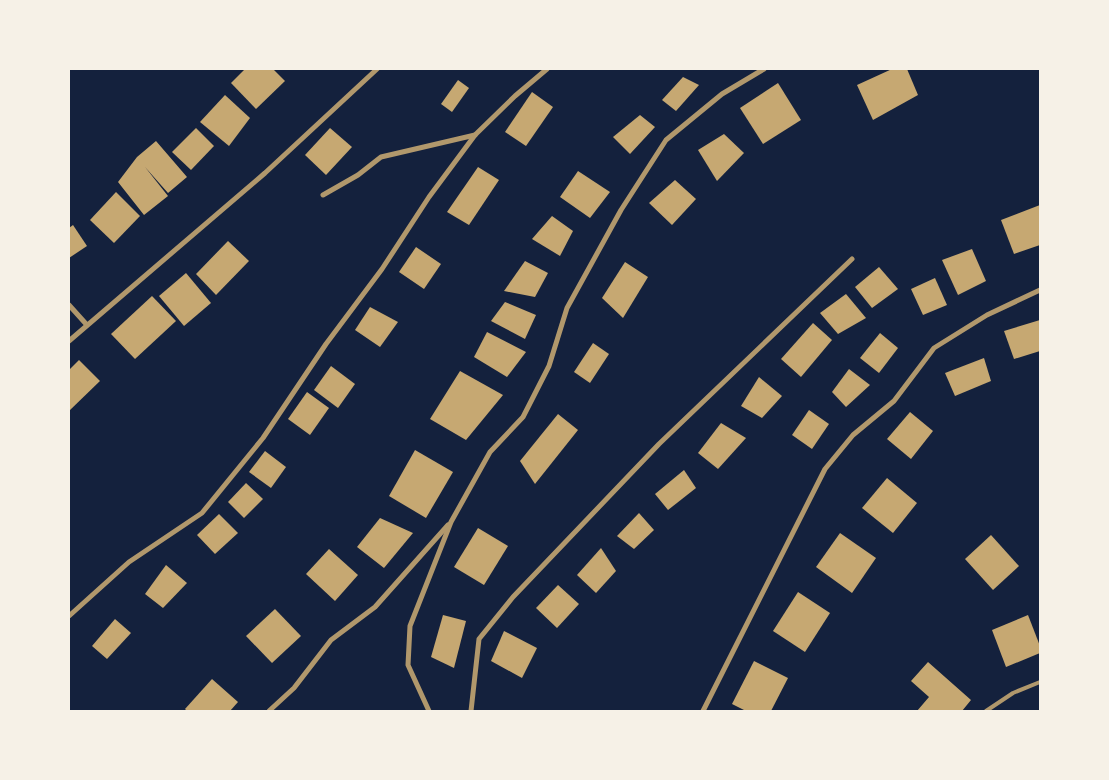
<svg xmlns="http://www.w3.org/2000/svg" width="1109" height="780" viewBox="0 0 1109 780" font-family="Spectral,serif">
<rect width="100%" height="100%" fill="#14213d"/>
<g fill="#c6a872">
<path d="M245,69h28l12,12 -29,28 -25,-26z"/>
<path d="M892,69h15l11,26 -45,25 -16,-35z"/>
<path d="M683,77l16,8 -23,26 -14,-11z"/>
<path d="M458,80l11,8 -17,24 -11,-8z"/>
<path d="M778,83l23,37 -38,24 -23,-36z"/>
<path d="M532,92l21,15 -27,39 -21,-14z"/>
<path d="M225,95l25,23 -21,28 -29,-24z"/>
<path d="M640,115l15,12 -25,27 -17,-17z"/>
<path d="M196,128l18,18 -23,24 -19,-18z"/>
<path d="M330,128l22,19 -26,28 -21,-20z"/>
<path d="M724,134l20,19 -27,28 -19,-31z"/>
<path d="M156,141l31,36 -19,16 -23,-26 23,29 -24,19 -26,-33 19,-25z"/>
<path d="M478,167l21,13 -30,45 -22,-13z"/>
<path d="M578,171l32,21 -20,26 -30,-21z"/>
<path d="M675,180l21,19 -24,26 -23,-22z"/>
<path d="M116,192l24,24 -26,27 -24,-23z"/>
<path d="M1040,205v40l-26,9 -13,-34z"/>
<path d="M552,216l21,15 -13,25 -28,-17z"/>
<path d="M73,225l14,21 -18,12v-30z"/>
<path d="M228,241l21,20 -33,34 -20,-21z"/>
<path d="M416,247l25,17 -17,25 -25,-17z"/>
<path d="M972,249l14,32 -28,14 -16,-35z"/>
<path d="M525,261l23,12 -13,24 -31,-6z"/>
<path d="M625,262l23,15 -25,41 -21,-20z"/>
<path d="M879,267l19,22 -26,19 -17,-21z"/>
<path d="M186,273l25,30 -27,23 -25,-30z"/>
<path d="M935,278l12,27 -24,10 -12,-26z"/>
<path d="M846,294l20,24 -28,16 -18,-21z"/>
<path d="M152,296l24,25 -41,38 -24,-25z"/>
<path d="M505,302l31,13 -11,24 -34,-18z"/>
<path d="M370,307l28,15 -18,25 -25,-17z"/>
<path d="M1040,320v31l-26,8 -10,-28z"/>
<path d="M813,323l19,17 -31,37 -20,-18z"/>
<path d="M487,332l39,20 -19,25 -33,-20z"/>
<path d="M880,333l18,15 -19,25 -19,-15z"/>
<path d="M593,343l16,11 -19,29 -16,-11z"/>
<path d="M984,358l7,23 -36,15 -10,-23z"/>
<path d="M79,360l21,21 -31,30v-41z"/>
<path d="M331,366l24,18 -17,24 -24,-18z"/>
<path d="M849,369l21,16 -24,22 -14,-15z"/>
<path d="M460,371l43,24 -37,45 -36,-21z"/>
<path d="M759,377l23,19 -20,22 -21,-12z"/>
<path d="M307,392l22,16 -19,27 -22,-16z"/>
<path d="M809,410l20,14 -17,25 -20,-14z"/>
<path d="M910,412l23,19 -22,28 -24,-20z"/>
<path d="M558,414l20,16 -43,54 -15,-23z"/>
<path d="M721,423l25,15 -28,31 -20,-16z"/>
<path d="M415,450l38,22 -27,46 -37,-22z"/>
<path d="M265,451l21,16 -15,21 -22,-16z"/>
<path d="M684,470l12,18 -28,22 -13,-16z"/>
<path d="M887,478l30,25 -24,30 -31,-25z"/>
<path d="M246,483l17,16 -19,19 -16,-16z"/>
<path d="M639,513l15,17 -20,19 -17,-13z"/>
<path d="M219,514l19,19 -23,21 -18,-19z"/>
<path d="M380,518l33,15 -29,35 -27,-21z"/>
<path d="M478,528l30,18 -24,39 -30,-18z"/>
<path d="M840,533l36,25 -24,35 -36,-26z"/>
<path d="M991,535l28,31 -26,24 -28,-31z"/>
<path d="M601,548l15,23 -20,22 -19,-18z"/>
<path d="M329,549l29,26 -23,26 -29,-27z"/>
<path d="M166,565l21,18 -24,25 -18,-14z"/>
<path d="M558,585l21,19 -22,24 -21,-20z"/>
<path d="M798,592l32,21 -25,39 -32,-21z"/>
<path d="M275,609l26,27 -29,27 -26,-27z"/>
<path d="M443,615l23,6 -12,47 -23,-11z"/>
<path d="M1028,615l12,31v7l-34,14 -14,-37z"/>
<path d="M115,619l16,14 -24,26 -15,-13z"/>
<path d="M504,631l33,17 -15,30 -31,-17z"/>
<path d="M754,661l34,17 -17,33h-25l-14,-7z"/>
<path d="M928,662l43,38 -9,11h-45l12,-14 -18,-16z"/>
<path d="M212,679l26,23 -8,9h-43l-2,-2z"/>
</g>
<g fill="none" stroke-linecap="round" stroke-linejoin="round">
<path stroke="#b1986c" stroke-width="4" d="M986,711l27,-18 27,-11"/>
<g stroke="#b1986c" stroke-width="5">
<path d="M323,195l35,-20 23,-18 94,-22"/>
<path d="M69,305l18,20"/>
<path d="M69,341l196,-168 112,-104"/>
<path d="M69,616l60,-54 73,-49 61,-75 63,-94 56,-75 47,-72 46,-62 40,-39 32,-27"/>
<path d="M269,711l25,-23 37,-48 44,-33 73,-82"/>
<path d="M429,711l-21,-46 2,-39 41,-104 39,-70 33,-35 26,-51 18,-58 54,-98 45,-70 56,-46 42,-25"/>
<path d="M471,711l8,-72 34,-42 146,-153 193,-185"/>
<path d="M703,711l122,-242 28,-34 41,-34 40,-53 53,-33 53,-25"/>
</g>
</g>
<rect width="1109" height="780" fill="none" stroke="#f6f1e7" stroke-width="140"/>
</svg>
